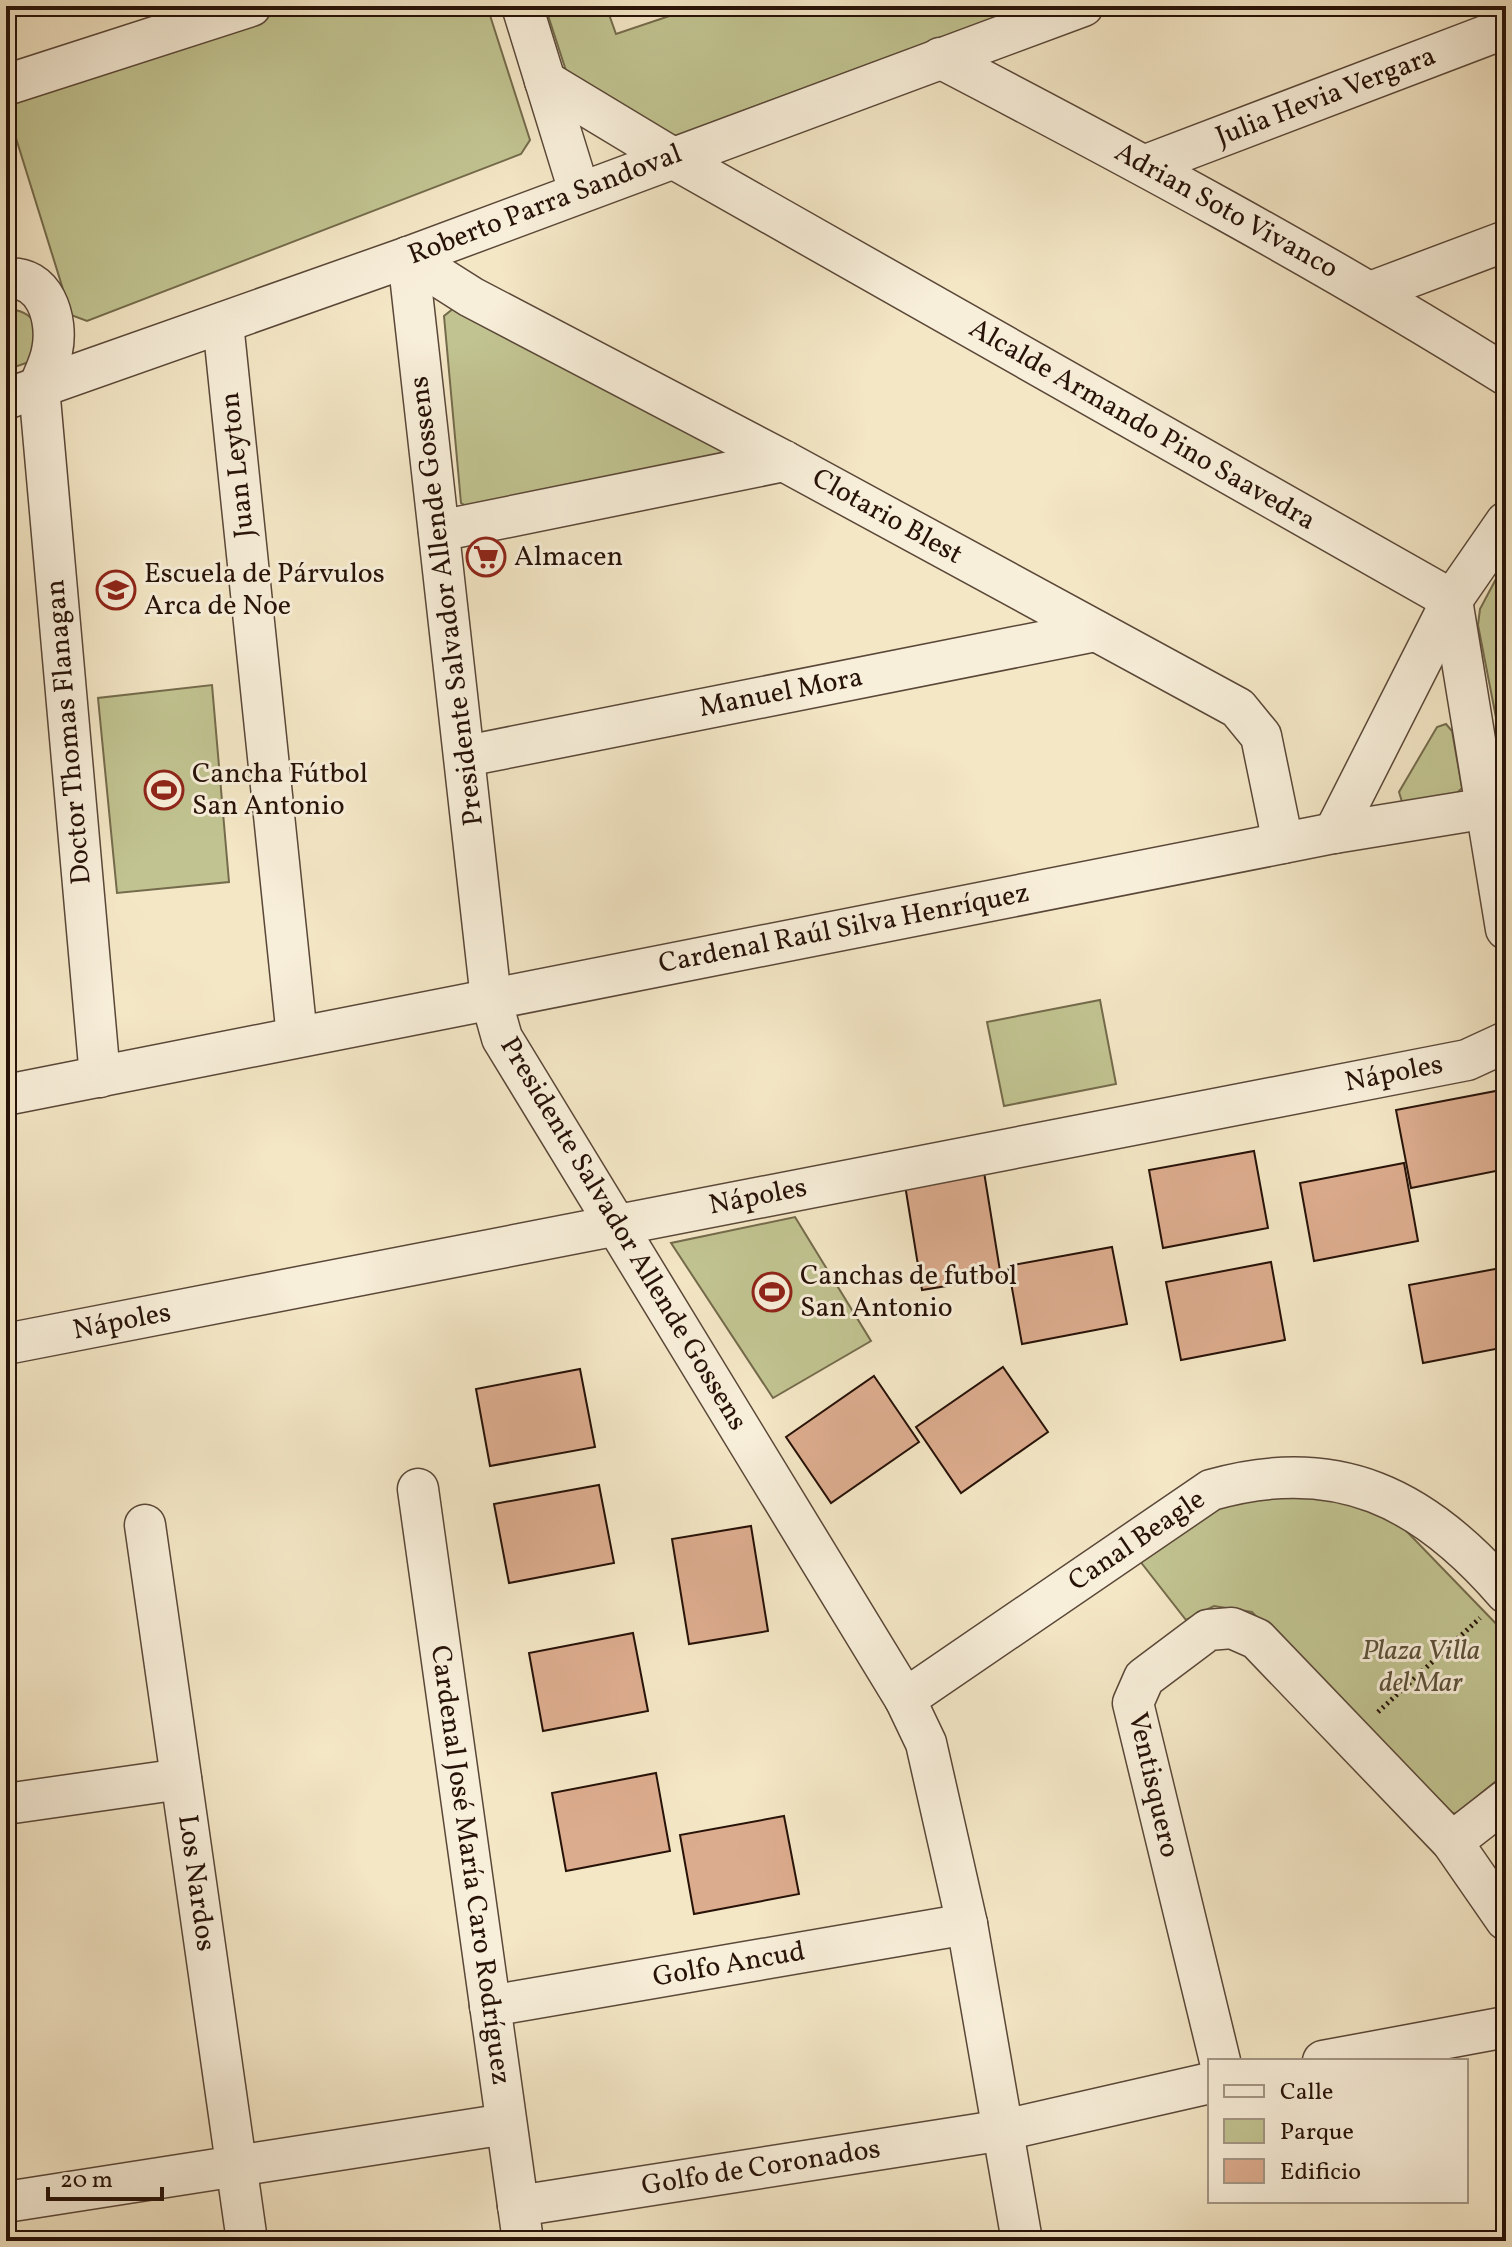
<svg xmlns="http://www.w3.org/2000/svg" width="1512" height="2247" viewBox="0 0 1512 2247" font-family="Vollkorn,serif">
<rect width="100%" height="100%" fill="#f4e7c6"/>
<filter id="stains"><feTurbulence type="fractalNoise" baseFrequency=".0025" numOctaves="4"/><feColorMatrix values="0 0 0 0 .2 0 0 0 0 .09 0 0 0 0 .02 0 0 0 .5 -.17"/></filter>
<radialGradient id="worn" r=".72"><stop offset=".6" stop-color="#630" stop-opacity="0"/><stop offset="1" stop-color="#630" stop-opacity=".3"/></radialGradient>
<g fill="#c1c491" stroke="#746b4c" stroke-width="2">
<path d="M282,6h205l43,134 -9,14 -434,167 -16,-6 -65,-209v-10z"/>
<path d="M545,6h61l10,28 83,-28h327l-357,132 -97,-49z"/>
<path d="M459,304l273,149 -259,57 -12,-7 -17,-187z"/>
<path d="M15,310c15,3 19,10 24,24l-10,28 -23,8v-57z"/>
<path d="M1506,560v209l-28,-144 2,-16z"/>
<path d="M212,685l17,197 -112,11 -19,-195z"/>
<path d="M1446,724l6,7 10,57 -6,6 -54,8 -3,-10 38,-65z"/>
<path d="M1100,1000l16,84 -112,22 -17,-84z"/>
<path d="M795,1217l76,124 -98,57 -102,-155z"/>
<path d="M1317,1487l69,23 120,124v139l-49,40 -13,2 -192,-203 -38,-6 -28,14 -50,-64 69,-48z"/>
</g>
<g fill="#dcac8e" stroke="#271208" stroke-width="2">
<path d="M1501,1090l5,28v51l-95,19 -15,-78z"/>
<path d="M1254,1151l14,77 -105,20 -14,-78z"/>
<path d="M1404,1163l14,78 -104,20 -14,-78z"/>
<path d="M984,1172l17,105 -79,13 -17,-105z"/>
<path d="M1112,1247l15,77 -105,20 -14,-78z"/>
<path d="M1271,1262l14,78 -104,20 -15,-78z"/>
<path d="M1506,1267v80l-83,16 -14,-78z"/>
<path d="M1003,1367l45,65 -87,61 -45,-66z"/>
<path d="M580,1369l15,78 -105,19 -14,-77z"/>
<path d="M874,1376l45,66 -88,61 -45,-66z"/>
<path d="M599,1485l15,78 -105,20 -15,-79z"/>
<path d="M751,1526l17,105 -79,13 -17,-105z"/>
<path d="M633,1633l15,78 -105,20 -14,-78z"/>
<path d="M656,1773l14,78 -104,20 -14,-78z"/>
<path d="M784,1816l15,78 -105,20 -14,-79z"/>
</g>
<g fill="none" stroke-linecap="round" stroke-linejoin="round">
<g stroke="#5a4738" stroke-width="43">
<g id="street">
<path d="M522,6l57,185"/>
<path d="M940,58c192,100 382,202 566,317"/>
<path d="M545,81l126,76 781,443 54,329"/>
<path d="M6,85l245,-79"/>
<path d="M1146,165l360,-137"/>
<path d="M408,257l83,742 11,39 403,661 21,44 41,181 55,317"/>
<path d="M408,257l63,40 313,164 454,247 23,28 22,107"/>
<path d="M6,279c38,-6 53,40 46,72 -2,12 -9,25 -13,36l61,690"/>
<path d="M1373,291l133,-50"/>
<path d="M223,323l74,714"/>
<path d="M6,399l402,-142 675,-251"/>
<path d="M439,531l345,-70"/>
<path d="M466,756l630,-125"/>
<path d="M1334,833l118,-233 54,-78"/>
<path d="M6,1095l1328,-262 172,-28"/>
<path d="M6,1344l1461,-284 39,-18"/>
<path d="M418,1489l105,752"/>
<path d="M145,1525l102,716"/>
<path d="M905,1699l306,-209c126,-36 213,8 295,103"/>
<path d="M6,1804l175,-25"/>
<path d="M1452,1842l54,-42"/>
<path d="M490,2006l477,-82"/>
<path d="M1220,2061l-87,-358 11,-25 64,-48 24,-2 25,11 195,203 54,78"/>
<path d="M1323,2061l183,-34"/>
<path d="M6,2202l500,-78"/>
<path d="M518,2206l486,-76 206,-47"/>
</g>
</g>
<path stroke="#271208" stroke-width="5" stroke-dasharray="2 4" stroke-linecap="butt" d="M1378,1712l102,-94"/>
<use href="#street" stroke="#f8efda" stroke-width="40"/>
</g>
<defs>
<g id="supermarket-ring" transform="scale(2)"><circle r="9.5" fill="#f8efda" stroke="#8f2418" stroke-width="1.5"/><path d="M-6-5.5h2.5l.6 2H6L4.5 2H-2.5L-4.4-4H-6ZM-1.5 3.2a1.3 1.3 0 1 0 .1 0ZM3 3.2a1.3 1.3 0 1 0 .1 0Z" fill="#8f2418"/></g>
<g id="school-ring" transform="scale(2)"><circle r="9.5" fill="#f8efda" stroke="#8f2418" stroke-width="1.5"/><path d="M0-5L7-2L0 1L-7-2ZM-4 1L0 2.5L4 1V4Q0 6-4 4Z" fill="#8f2418"/></g>
<g id="stadium-ring" transform="scale(2)"><circle r="9.5" fill="#f8efda" stroke="#8f2418" stroke-width="1.5"/><path d="M0-5a6.5 5 0 1 0 0 10a6.5 5 0 1 0 0-10ZM-3.5-1.8h7v3.6h-7Z" fill="#8f2418"/></g>
</defs>
<g fill-rule="evenodd">
<use href="#supermarket-ring" x="486" y="557"/>
<use href="#school-ring" x="116" y="590"/>
<use href="#stadium-ring" x="164" y="790"/>
<use href="#stadium-ring" x="772" y="1292"/>
</g>
<g text-anchor="middle" dominant-baseline="central" stroke-width="6" stroke-linejoin="round" paint-order="stroke">
<g font-size="28" fill="#271208" stroke="#f8efda">
<text transform="translate(1326 97) rotate(-21)">Julia Hevia Vergara</text>
<text transform="translate(545 205) rotate(-21)">Roberto Parra Sandoval</text>
<text transform="translate(1226 211) rotate(29)">Adrian Soto Vivanco</text>
<text transform="translate(1142 425) rotate(30)">Alcalde Armando Pino Saavedra</text>
<text transform="translate(238 465) rotate(-96)">Juan Leyton</text>
<text transform="translate(887 517) rotate(29)">Clotario Blest</text>
<text transform="translate(447 601) rotate(-97)">Presidente Salvador Allende Gossens</text>
<text transform="translate(781 693) rotate(-11)">Manuel Mora</text>
<text transform="translate(69 732) rotate(-95)">Doctor Thomas Flanagan</text>
<text transform="translate(844 929) rotate(-11)">Cardenal Raúl Silva Henríquez</text>
<text transform="translate(1394 1074) rotate(-11)">Nápoles</text>
<text transform="translate(758 1197) rotate(-11)">Nápoles</text>
<text transform="translate(623 1234) rotate(59)">Presidente Salvador Allende Gossens</text>
<text transform="translate(122 1322) rotate(-11)">Nápoles</text>
<text transform="translate(1137 1541) rotate(-34)">Canal Beagle</text>
<text transform="translate(1153 1785) rotate(77)">Ventisquero</text>
<text transform="translate(470 1865) rotate(82)">Cardenal José María Caro Rodríguez</text>
<text transform="translate(196 1883) rotate(82)">Los Nardos</text>
<text transform="translate(729 1965) rotate(-10)">Golfo Ancud</text>
<text transform="translate(761 2168) rotate(-9)">Golfo de Coronados</text>
</g>
<g font-size="28" fill="#271208" stroke="#f8efda" text-anchor="start">
<text x="514" y="557">Almacen</text>
<text x="144" y="574">Escuela de Párvulos<tspan x="144" dy="32">Arca de Noe</tspan></text>
<text x="192" y="774">Cancha Fútbol<tspan x="192" dy="32">San Antonio</tspan></text>
<text x="800" y="1276">Canchas de futbol<tspan x="800" dy="32">San Antonio</tspan></text>
</g>
<g font-size="28" font-style="italic" fill="#5d5038" stroke="#f8efda">
<text x="1421" y="1651">Plaza Villa<tspan x="1421" dy="32">del Mar</tspan></text>
</g>
</g>
<rect width="1512" height="2247" fill="none" stroke="#f4e7c6" stroke-width="32"/>
<rect x="8" y="8" width="1496" height="2231" fill="none" stroke="#271208" stroke-width="4"/>
<rect x="16" y="16" width="1480" height="2215" fill="none" stroke="#271208" stroke-width="2"/>
<rect x="1208" y="2059" width="260" height="144" fill="#f8efda" stroke="#a49786" stroke-width="2"/>
<rect x="1224" y="2085" width="40" height="12" fill="#f8efda" stroke="#a49786" stroke-width="2"/>
<text x="1280" y="2099" font-size="24" fill="#271208">Calle</text>
<rect x="1224" y="2119" width="40" height="24" fill="#c1c491" stroke="#a49786" stroke-width="2"/>
<text x="1280" y="2139" font-size="24" fill="#271208">Parque</text>
<rect x="1224" y="2159" width="40" height="24" fill="#dcac8e" stroke="#a49786" stroke-width="2"/>
<text x="1280" y="2179" font-size="24" fill="#271208">Edificio</text>
<path d="M48 2187v12h114v-12" fill="none" stroke="#271208" stroke-width="4"/>
<text x="60" y="2187" font-size="24" fill="#271208" stroke="#f8efda" stroke-width="6" paint-order="stroke">20 m</text>
<rect width="100%" height="100%" filter="url(#stains)"/>
<rect width="100%" height="100%" fill="url(#worn)"/>
</svg>
